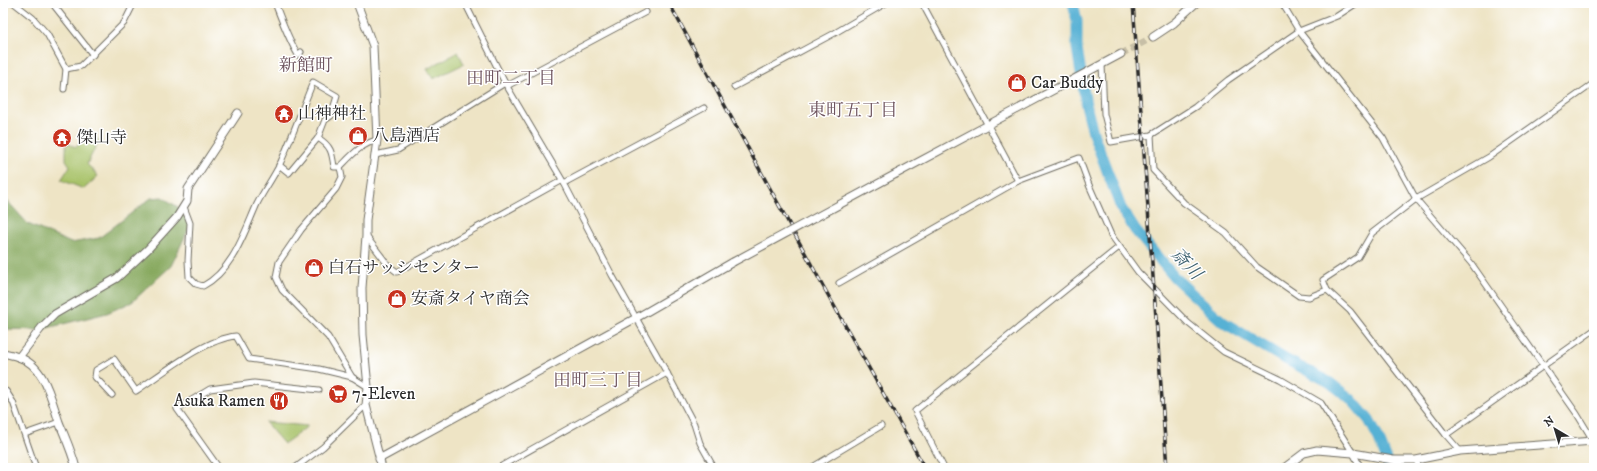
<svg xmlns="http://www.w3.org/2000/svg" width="1597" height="471" viewBox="0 0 1597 471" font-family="'IM FELL DW Pica','Noto Serif JP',serif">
<rect width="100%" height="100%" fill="#fff"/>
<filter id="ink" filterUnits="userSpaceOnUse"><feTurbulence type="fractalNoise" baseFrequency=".025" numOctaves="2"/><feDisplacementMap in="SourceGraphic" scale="8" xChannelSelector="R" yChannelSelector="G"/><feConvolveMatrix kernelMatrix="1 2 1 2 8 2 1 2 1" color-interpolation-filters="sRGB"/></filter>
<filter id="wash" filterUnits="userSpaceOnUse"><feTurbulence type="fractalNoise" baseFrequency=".012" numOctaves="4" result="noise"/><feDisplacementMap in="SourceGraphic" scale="16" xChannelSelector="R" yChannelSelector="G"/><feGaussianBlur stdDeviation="0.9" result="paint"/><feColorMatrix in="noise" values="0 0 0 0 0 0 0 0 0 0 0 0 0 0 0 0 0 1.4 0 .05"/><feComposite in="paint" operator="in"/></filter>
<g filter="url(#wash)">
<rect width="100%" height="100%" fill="#eee4c5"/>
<g fill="#a8c269" stroke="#6a764a">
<path d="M458,52l6,12 -31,15 -6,-10z"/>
<path d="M90,135l9,5 -12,24 11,12 -14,13 -23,-9 9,-14 -4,-6v-17l10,4z"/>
<path d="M265,422l43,4 -24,18z"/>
</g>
<path fill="#86a85d" stroke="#586a44" d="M3,196l25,28 43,19 28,-5 52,-40 11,-1 16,10 13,17 -20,42 -39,36 -25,11 -68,17 -36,-1z"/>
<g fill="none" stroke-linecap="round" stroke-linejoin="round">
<path stroke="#57b1d4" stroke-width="11" d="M1073,3l4,18v27l9,57 8,31 27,72 14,22 40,48 48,44 62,37 44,23 22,17 18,21 9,17 12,31"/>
</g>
</g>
<g filter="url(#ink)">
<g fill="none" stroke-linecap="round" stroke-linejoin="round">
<path stroke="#c7bfa6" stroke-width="7" stroke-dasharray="7 3.5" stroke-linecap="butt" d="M1121,54l32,-17"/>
<g stroke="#6f6c61" stroke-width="7">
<g id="street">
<path d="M14,3l19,15 14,16 19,35 -2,20"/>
<path d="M52,3l41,52"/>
<path d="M275,3c7,18 13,35 23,52l3,-3"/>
<path d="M465,3l40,80 59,100 48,92 55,98 27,51 6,19 14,25"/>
<path d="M922,3l96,178"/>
<path d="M1282,3l17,28 84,107 33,61 55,64 106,151 17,28"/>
<path d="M1102,64l2,50 7,28 40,-7 44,-28 33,-27 71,-49 38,-15 20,-13"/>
<path d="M66,69l15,-3 43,-43 10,-20"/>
<path d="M507,86l139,-74"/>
<path d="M734,87l99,-53 53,-31"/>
<path d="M1151,135l2,35 31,33 42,30 31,34 42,29 10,1 18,-7"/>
<path d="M375,155l23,-5 107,-67"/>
<path d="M279,165l10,8 29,-35c13,8 14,14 16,29h6"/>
<path d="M340,167l2,10 -6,12 -35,41 -22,32 -3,15 6,13 46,47 24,40"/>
<path d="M340,167c11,-11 21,-23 37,-27"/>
<path d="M564,183l140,-75"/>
<path d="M184,207l6,16 -2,38 1,16 7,7 7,2c30,-16 41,-53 54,-82 7,-14 16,-26 23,-40 12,-27 22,-55 33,-82l24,14 -6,20 -6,4 -7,18"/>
<path d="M366,236l22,29 9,7 164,-91"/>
<path d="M839,283l179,-102 61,-23 10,27 22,50 27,37 50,51 36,29 56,27 41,24 32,50 8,15"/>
<path d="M3,390l3,1 7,11 23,66"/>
<path d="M112,395l-17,-18 1,-7 18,-11 22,32c27,-18 69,-52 100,-55l13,23 70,10 33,8 16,10"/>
<path d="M25,434l34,-12"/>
<path d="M1446,435l148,-105"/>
<path d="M1460,451l-14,-16 -96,-124 -23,-21 -4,-10 35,-23 14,-24 44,-34 73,-42 105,-74"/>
<path d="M1416,460l3,8"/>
<path d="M1394,461l6,3 1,4"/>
<path d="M219,468l-42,-59 33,-20 44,-6 65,7"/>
<path d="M295,468l28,-21 43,-42"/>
<path d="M498,468l169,-95"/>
<path d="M811,468l70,-42"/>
<path d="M944,468l-29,-57 204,-164"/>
</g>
</g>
<g stroke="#6f6c61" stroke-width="9">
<g id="secondary">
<path d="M357,3l16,43 4,94 -11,80v16l-4,52 1,47 5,52 -2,18 16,63"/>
<path d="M1153,37l21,-14 22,-20"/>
<path d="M896,174l225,-120"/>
<path d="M3,353c5,1 10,2 15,4 27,8 33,42 41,65 6,15 13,30 17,46"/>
<path d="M19,357l23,-30 13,-13 62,-36 31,-29 29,-32 10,-16 1,-12 50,-76"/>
<path d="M379,459l257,-141 97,-56"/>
<path d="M1284,468l20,-15 13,-3 36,3 40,7h23l44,-9 134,-10"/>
</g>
</g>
<use href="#street" stroke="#fff" stroke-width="5"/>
<use href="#secondary" stroke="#fff" stroke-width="7"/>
<g stroke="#2b2b2b" stroke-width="3.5">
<g id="rail">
<path d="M669,3l154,283 102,182"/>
<path d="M1133,3l34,465"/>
</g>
</g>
<use href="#rail" stroke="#fff" stroke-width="2" stroke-dasharray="6" stroke-linecap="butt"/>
<g stroke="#6f6c61" stroke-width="9" stroke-linecap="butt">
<path id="secondary-bridge" d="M733,262l163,-88"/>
</g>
<use href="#secondary-bridge" stroke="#fff" stroke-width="7"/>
</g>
</g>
<defs>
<g id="shop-disc" transform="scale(1)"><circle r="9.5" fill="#c8321e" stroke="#fff"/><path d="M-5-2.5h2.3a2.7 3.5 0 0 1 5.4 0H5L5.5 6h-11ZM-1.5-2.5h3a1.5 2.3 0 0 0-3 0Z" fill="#fff"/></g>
<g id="temple-disc" transform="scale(1)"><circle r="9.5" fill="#c8321e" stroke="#fff"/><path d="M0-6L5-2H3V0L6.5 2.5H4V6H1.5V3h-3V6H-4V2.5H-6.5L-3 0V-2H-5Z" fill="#fff"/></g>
<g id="supermarket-disc" transform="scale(1)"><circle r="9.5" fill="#c8321e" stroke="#fff"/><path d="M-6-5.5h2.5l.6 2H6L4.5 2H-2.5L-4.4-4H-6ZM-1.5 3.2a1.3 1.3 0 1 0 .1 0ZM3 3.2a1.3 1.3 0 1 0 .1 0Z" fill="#fff"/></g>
<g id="restaurant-disc" transform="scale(1)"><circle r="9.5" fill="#c8321e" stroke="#fff"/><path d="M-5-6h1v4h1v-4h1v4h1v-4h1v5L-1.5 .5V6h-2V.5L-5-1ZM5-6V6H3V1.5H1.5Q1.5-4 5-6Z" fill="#fff"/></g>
</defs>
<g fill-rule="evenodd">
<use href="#shop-disc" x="1017" y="83"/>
<use href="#temple-disc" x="284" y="114"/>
<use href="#shop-disc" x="358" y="136"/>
<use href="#temple-disc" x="62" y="138"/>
<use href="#shop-disc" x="314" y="268"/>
<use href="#shop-disc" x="397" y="299"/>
<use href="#supermarket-disc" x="338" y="394"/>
<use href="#restaurant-disc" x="279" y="401"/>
</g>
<g text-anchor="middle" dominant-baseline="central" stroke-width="3" stroke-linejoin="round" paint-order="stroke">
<g font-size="17" fill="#2b2b2b" stroke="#fff" text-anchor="start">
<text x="1031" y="83">Car Buddy</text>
<text x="298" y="114">山神神社</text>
<text x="372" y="136">八島酒店</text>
<text x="76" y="138">傑山寺</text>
<text x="328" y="268">白石サッシセンター</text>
<text x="411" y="299">安斎タイヤ商会</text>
<text x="352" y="394">7-Eleven</text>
<text x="265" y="401" text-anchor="end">Asuka Ramen</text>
</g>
<g font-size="18" fill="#6e545e" stroke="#fff">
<text x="306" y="66">新館町</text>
<text x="511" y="79">田町二丁目</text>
<text x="853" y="111">東町五丁目</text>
<text x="598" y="381">田町三丁目</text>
</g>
<g font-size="18" font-style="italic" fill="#3d616f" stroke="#fff">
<text transform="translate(1186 264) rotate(47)">斎川</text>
</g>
</g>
<rect width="1597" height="471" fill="none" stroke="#fff" stroke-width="16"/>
<g transform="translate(1555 429) rotate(322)" stroke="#ffffff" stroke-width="3" paint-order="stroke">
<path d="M0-3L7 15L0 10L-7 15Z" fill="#2b2b2b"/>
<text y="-6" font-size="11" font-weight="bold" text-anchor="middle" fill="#2b2b2b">N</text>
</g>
</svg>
